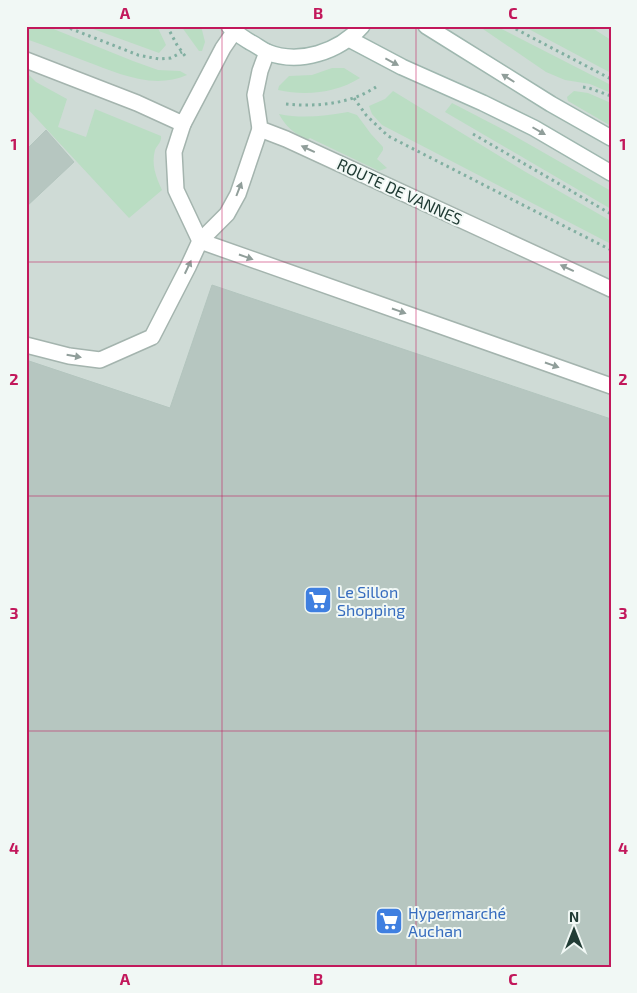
<svg xmlns="http://www.w3.org/2000/svg" width="637" height="993" viewBox="0 0 637 993" font-family="'Exo 2',sans-serif">
<rect width="100%" height="100%" fill="#e1ece7"/>
<rect fill="#cfdbd6" x="26" y="26" width="585" height="941"/>
<g fill="#baddc3">
<path d="M26,26h20l87,35 25,9 22,1 7,4c-34,15 -70,-2 -102,-14 -20,-8 -39,-15 -59,-22z"/>
<path d="M85,26h72l9,19 -7,8z"/>
<path d="M181,26h20l4,16 -3,9h-3z"/>
<path d="M496,26l115,59v8l-21,-9 -25,-4 -19,-8 -66,-45z"/>
<path d="M523,26h66l22,14v33z"/>
<path d="M332,68h12l16,10c-24,15 -54,18 -82,12l1,-4 10,-10 23,-1z"/>
<path d="M26,75h3l7,7 31,17 -9,28 28,10 9,-28 66,27c1,6 -4,9 -6,14 -4,15 1,27 7,40l-33,28 -103,-111z"/>
<path d="M393,91l131,80 87,50v23l-229,-119 -10,-11 -3,-8 16,-7z"/>
<path d="M574,91l14,2 23,10v23l-43,-25 -1,-4z"/>
<path d="M452,103l54,28 105,60v18l-166,-97z"/>
<path d="M348,112l9,3 14,19 12,13v3l-6,9 10,9 -8,3 -69,-33 -3,2c-12,-6 -22,-14 -28,-26 23,5 46,2 69,-2z"/>
</g>
<g fill="#b6c6c0" stroke="#b3c5be">
<path d="M46,130l28,32 -48,45v-57z"/>
<path d="M212,285l399,134v548h-585v-607l144,48z"/>
</g>
<g fill="none" stroke-linecap="round" stroke-linejoin="round">
<g stroke="#a4b4ae" stroke-width="18">
<g id="lane">
<path d="M267,52l-7,19 -5,24 5,34 26,10 325,150"/>
<path d="M183,124l-9,28 2,38 24,51 411,145"/>
</g>
</g>
<g stroke="#a4b4ae" stroke-width="18">
<g id="street">
<path d="M26,60l111,43 46,21 40,-76 11,-16"/>
<path d="M26,345l43,11 31,4 52,-23 36,-70 12,-26 27,-27 11,-20 22,-65"/>
</g>
</g>
<g stroke="#9fb7af" stroke-width="18">
<g id="secondary">
<path d="M229,26c6,7 13,11 21,16 6,3 11,7 17,10 32,13 72,0 95,-26"/>
<path d="M426,26l125,78 60,34"/>
<path d="M349,39l53,28 81,36 51,25 77,45"/>
</g>
</g>
<g stroke="#81afa1" stroke-width="3" stroke-dasharray="2.5 4" stroke-linecap="butt">
<path d="M64,26l74,29 21,4 12,-1 11,-6"/>
<path d="M167,26l10,19 8,11"/>
<path d="M510,26l101,53"/>
<path d="M583,87l6,1 22,8"/>
<path d="M354,98l12,17 22,21 223,114"/>
<path d="M286,104c31,3 64,0 90,-17"/>
<path d="M473,134l138,80"/>
</g>
<use href="#lane" stroke="#fff" stroke-width="15"/>
<use href="#street" stroke="#fff" stroke-width="15"/>
<use href="#secondary" stroke="#fff" stroke-width="15"/>
</g>
<defs><path id="oneway-solid" d="M-6-.8H1V-3.2L6.5 0L1 3.2V.8H-6Z" transform="scale(1.25)"/></defs>
<g fill="#909e9a">
<use href="#oneway-solid" transform="translate(392 62) rotate(28)"/>
<use href="#oneway-solid" transform="translate(508 78) rotate(-148)"/>
<use href="#oneway-solid" transform="translate(539 131) rotate(30)"/>
<use href="#oneway-solid" transform="translate(308 149) rotate(-155)"/>
<use href="#oneway-solid" transform="translate(239 189) rotate(-69)"/>
<use href="#oneway-solid" transform="translate(246 257) rotate(19)"/>
<use href="#oneway-solid" transform="translate(188 267) rotate(-65)"/>
<use href="#oneway-solid" transform="translate(567 268) rotate(-155)"/>
<use href="#oneway-solid" transform="translate(399 311) rotate(19)"/>
<use href="#oneway-solid" transform="translate(74 356) rotate(10)"/>
<use href="#oneway-solid" transform="translate(552 365) rotate(19)"/>
</g>
<path fill="none" stroke="#c2185b" stroke-width="1" stroke-opacity="0.55" d="M222,26v941M416,26v941M26,262h585M26,496h585M26,731h585"/>
<defs>
<g id="supermarket-square" transform="scale(1.4375)"><rect x="-9" y="-9" width="18" height="18" rx="4" fill="#3f7fe0" stroke="#f1f8f5"/><path d="M-6-5.5h2.5l.6 2H6L4.5 2H-2.5L-4.4-4H-6ZM-1.5 3.2a1.3 1.3 0 1 0 .1 0ZM3 3.2a1.3 1.3 0 1 0 .1 0Z" fill="#fff"/></g>
</defs>
<g fill-rule="evenodd">
<use href="#supermarket-square" x="318" y="600"/>
<use href="#supermarket-square" x="389" y="921"/>
</g>
<g text-anchor="middle" dominant-baseline="central" stroke-width="4" stroke-linejoin="round" paint-order="stroke">
<g font-size="16" fill="#213c35" stroke="#f1f8f5">
<text transform="translate(400 191) rotate(25)">ROUTE DE VANNES</text>
</g>
<g font-size="16" fill="#366cbe" stroke="#f1f8f5" text-anchor="start">
<text x="337" y="591">Le Sillon<tspan x="337" dy="18">Shopping</tspan></text>
<text x="408" y="912">Hypermarché<tspan x="408" dy="18">Auchan</tspan></text>
</g>
</g>
<rect width="637" height="993" fill="none" stroke="#f1f8f5" stroke-width="55"/>
<g transform="translate(574 930)" stroke="#f1f8f5" stroke-width="4" paint-order="stroke">
<path d="M0-4L9 19L0 12L-9 19Z" fill="#213c35"/>
<text y="-8" font-size="14" font-weight="bold" text-anchor="middle" fill="#213c35">N</text>
</g>
<rect x="28" y="28" width="582" height="938" fill="none" stroke="#c2185b" stroke-width="2"/>
<g font-size="16" text-anchor="middle" font-weight="bold" fill="#c2185b">
<text x="125" y="19">A</text>
<text x="318" y="19">B</text>
<text x="513" y="19">C</text>
<text x="14" y="150">1</text>
<text x="623" y="150">1</text>
<text x="14" y="385">2</text>
<text x="623" y="385">2</text>
<text x="14" y="619">3</text>
<text x="623" y="619">3</text>
<text x="14" y="854">4</text>
<text x="623" y="854">4</text>
<text x="125" y="985">A</text>
<text x="318" y="985">B</text>
<text x="513" y="985">C</text>
</g>
</svg>
